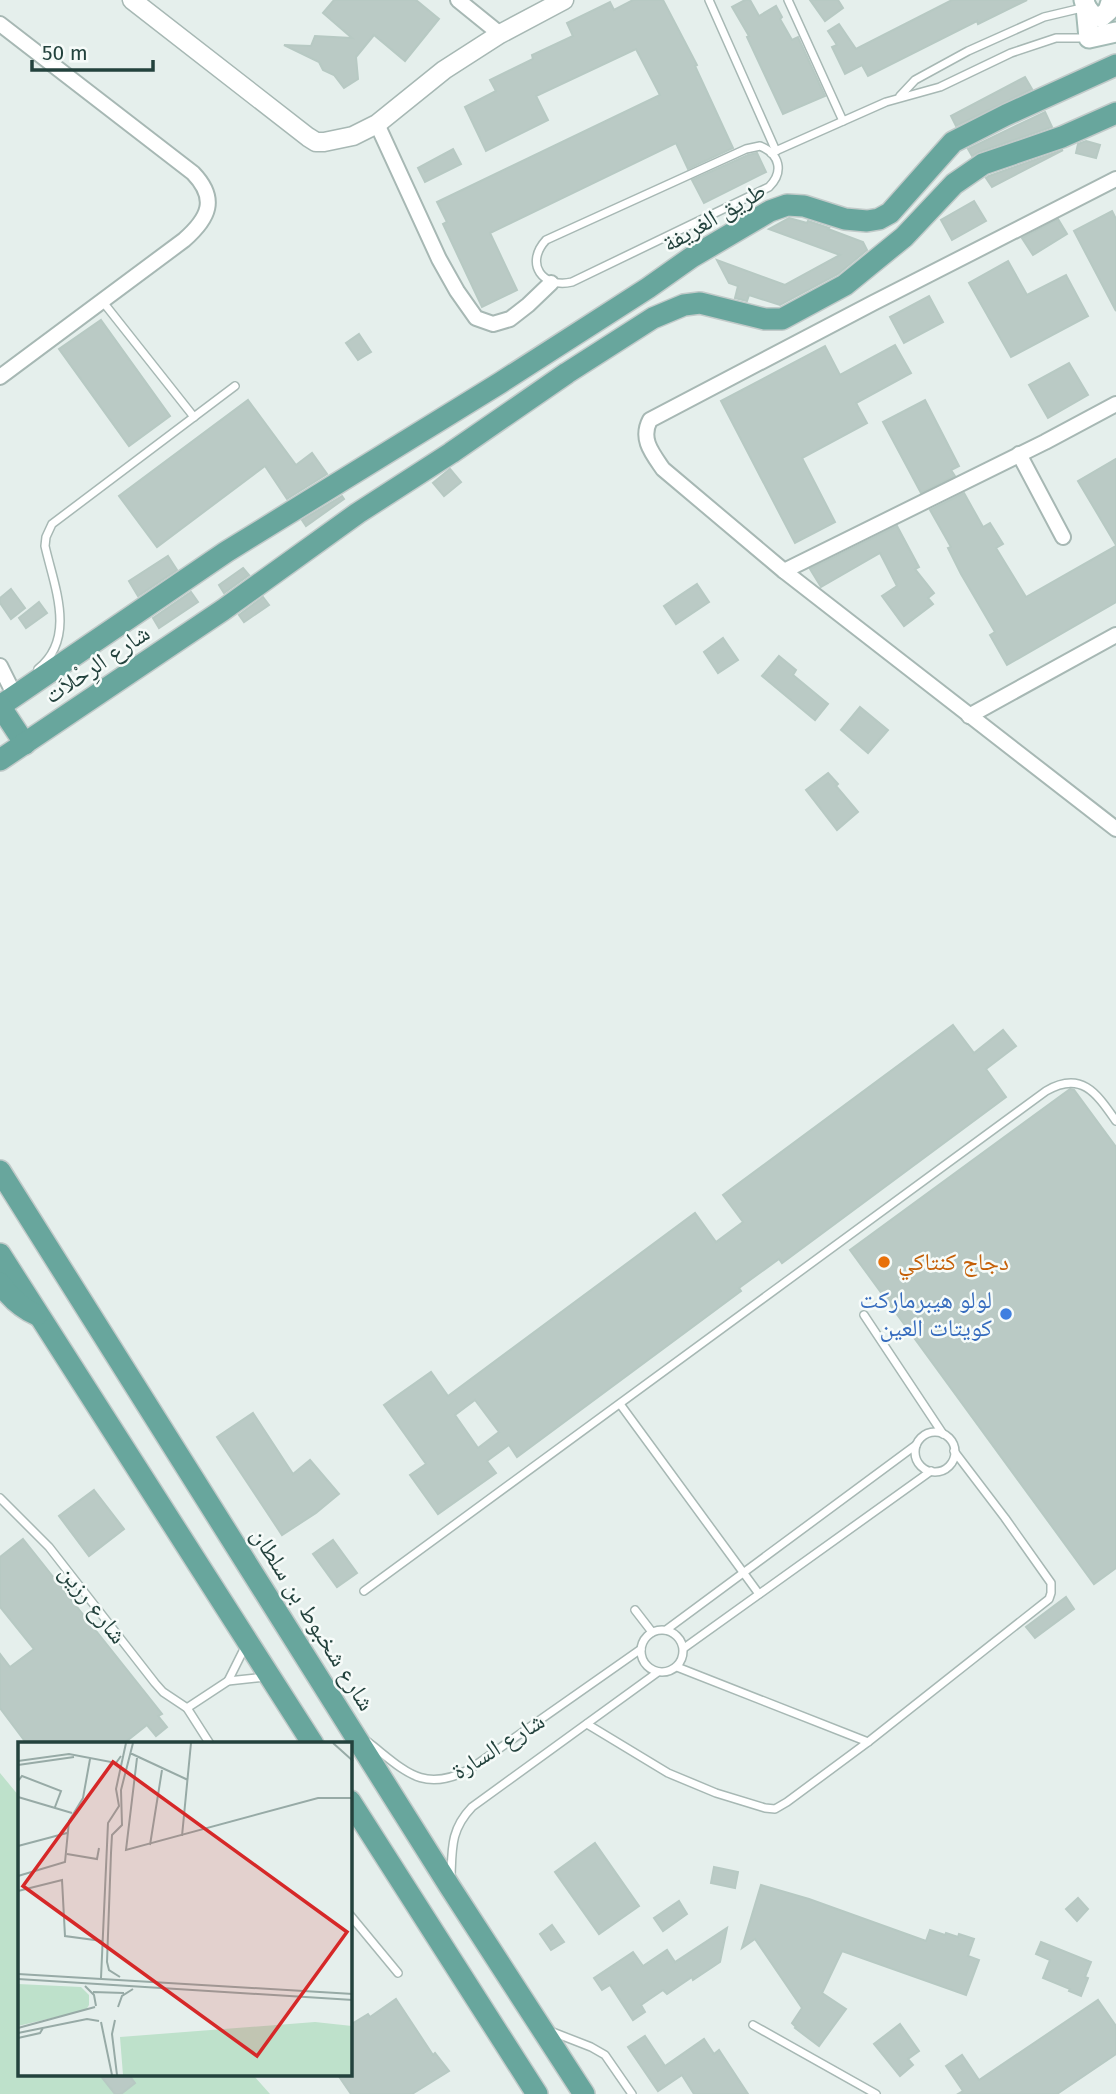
<svg xmlns="http://www.w3.org/2000/svg" width="1116" height="2094" viewBox="0 0 1116 2094" font-family="'Fira Sans','Noto Naskh Arabic',sans-serif">
<rect width="100%" height="100%" fill="#e5efec"/>
<path fill="#bee1cb" d="M0,1773l19,23v279h234l17,19h-270z"/>
<g fill="#bacac5" stroke="#b7c9c3" stroke-width="2" fill-rule="evenodd">
<path d="M334,0h82l23,19 -34,42 -31,-26 -18,22 2,22 -14,9 -10,-13 -11,-5 -4,-8 -35,-17 27,1 4,-10 37,2 -29,-25z"/>
<path d="M633,0h30l34,65 -2,1 38,82 -45,21 -12,-26 -186,90 27,57 -35,17 -39,-83 4,-2 -10,-20 223,-107 -24,-46 -100,47 12,24 -62,31 -21,-44 31,-16 -6,-11 43,-21 -1,-4 41,-19 -6,-13 43,-21 4,8z"/>
<path d="M745,0h5l9,16 17,-10 6,11 -2,2 12,21 6,-3 27,59 -42,18 -36,-77 2,-1 -17,-29z"/>
<path d="M810,0h28l5,8 -18,13z"/>
<path d="M952,0h75l-49,24 -1,-3 -109,55 -6,-11 -17,9 -13,-27 5,-2 -9,-14 11,-7 17,25z"/>
<path d="M1025,77l7,12 -76,37 -5,-10z"/>
<path d="M1045,112l7,15 -73,25 -7,4 -4,-7z"/>
<path d="M1086,141l14,4 -4,13 -20,-5 2,-9z"/>
<path d="M453,149l8,15 -36,18 -7,-14z"/>
<path d="M1063,150l-71,37 -6,-9 3,-2z"/>
<path d="M757,153l9,19 -62,31 -12,-23 56,-25z"/>
<path d="M974,201l12,20 -34,19 -11,-20z"/>
<path d="M1112,211l4,8v92l-42,-80z"/>
<path d="M789,218l18,5 1,-2 21,7 -1,1 35,13 4,8 -29,24 -58,31 -31,-10 -2,6 -12,-3 3,-12 -9,-3 -12,-23 68,25 55,-30 -71,-26z"/>
<path d="M1058,219l9,15 -34,21 -11,-17z"/>
<path d="M1008,261l19,34 39,-20 22,41 -77,41 -42,-74z"/>
<path d="M929,296l14,26 -39,21 -14,-26z"/>
<path d="M101,320l69,96 -41,30 -70,-97z"/>
<path d="M359,334l12,18 -13,8 -12,-17z"/>
<path d="M895,345l16,28 -55,30 11,20 -65,35 33,64 -40,21 -74,-142 104,-55 15,29z"/>
<path d="M1069,363l19,32 -40,23 -19,-33z"/>
<path d="M248,400l48,65 16,-12 15,21 -40,25 -22,-33 -108,81 -38,-51z"/>
<path d="M925,400l34,66 -8,4 4,6 -34,17 -38,-71z"/>
<path d="M1116,459v86l-38,-64z"/>
<path d="M450,469l11,13 -17,14 -11,-13z"/>
<path d="M964,493l19,34 7,-4 13,21 -7,4 30,49 90,-51v56l-109,63 -17,-30 5,-3 -34,-58 -13,-26 3,-1 -21,-37z"/>
<path d="M342,496l2,3 -38,27 -4,-6z"/>
<path d="M897,526l22,41 -4,2 19,24 -6,5 5,6 -29,22 -22,-30 15,-10 -17,-33 -59,34 -11,-18z"/>
<path d="M168,556l9,14 -39,26 -9,-15z"/>
<path d="M243,568l6,7 -25,18 -5,-8z"/>
<path d="M697,584l12,18 -33,22 -12,-18z"/>
<path d="M11,589l14,19 -14,11 -11,-16v-5z"/>
<path d="M191,592l7,10 -39,26 -6,-10z"/>
<path d="M263,597l6,8 -25,17 -5,-7z"/>
<path d="M39,602l8,11 -21,15 -7,-10z"/>
<path d="M723,638l15,22 -20,13 -14,-21z"/>
<path d="M779,656l17,14 -3,5 35,29 -13,16 -53,-44z"/>
<path d="M860,707l28,23 -20,23 -27,-23z"/>
<path d="M828,773l10,11 -2,2 22,26 -21,18 -31,-40z"/>
<path d="M953,1025l21,28 29,-23 13,16 -30,23 20,28 -224,166 -3,-4 -40,29 2,3 -224,166 -8,-12 -22,16 9,12 -58,41 -28,-39 16,-11 -42,-59 47,-33 17,24 247,-183 21,29 27,-20 -20,-27zM475,1400l24,32 -21,16 -23,-33z"/>
<path d="M1070,1089l4,1 42,57v421l-22,16 -244,-334z"/>
<path d="M253,1413l40,61 17,-14 29,34 -23,19 -34,22 -65,-98z"/>
<path d="M94,1490l30,39 -35,27 -30,-40z"/>
<path d="M23,1539l139,175 -4,2 9,11 -11,9 -9,-11 -24,19h-96l-27,-36v-54l10,13 24,-18 -34,-42v-50z"/>
<path d="M333,1540l24,33 -20,14 -24,-33z"/>
<path d="M1066,1597l8,12 -39,29 -9,-11z"/>
<path d="M595,1843l44,63 -40,28 -44,-62z"/>
<path d="M714,1867l24,5 -3,16 -24,-5z"/>
<path d="M761,1885l48,14 117,42 4,-11 15,5 1,-2 12,4 1,-3 15,5 -6,17 11,4 -13,35 -124,-44 -20,42 24,16 -27,37 -24,-18 1,-1 -4,-4 10,-15 -47,-69 -13,9z"/>
<path d="M1078,1898l10,11 -11,12 -11,-12z"/>
<path d="M679,1901l8,13 -24,17 -9,-13z"/>
<path d="M552,1925l12,17 -13,8 -11,-16z"/>
<path d="M727,1928l-7,34 -27,18 -1,-3 -25,17 -4,-4 -22,15 4,7 -12,8 -23,-35 -8,5 -8,-12 39,-26 10,14 24,-16 8,12z"/>
<path d="M1041,1942l50,20 -6,15 3,1 -7,18 -12,-5 1,-2 -27,-11 7,-18 -14,-6z"/>
<path d="M396,1999l37,56 2,-2 14,18 -37,23h-61l-13,-19h12v-50l18,-11 2,3z"/>
<path d="M1098,2000l18,26v28l-59,40h-99l5,-3 -17,-25 16,-11 17,25z"/>
<path d="M900,2024l19,27 -11,8 5,6 -13,11 -26,-32z"/>
<path d="M645,2036l20,30 39,-27 10,15 5,-4 29,44h-54l-12,-19 -24,16 -30,-44z"/>
<path d="M100,2075h29l6,8 -14,11h-6z"/>
</g>
<g fill="none" stroke-linecap="round" stroke-linejoin="round">
<g stroke="#a7b8b4" stroke-width="10">
<g id="service">
<path d="M709,0l67,151"/>
<path d="M788,0l55,121"/>
<path d="M900,96l15,-16 53,-29 76,-34 42,-10"/>
<path d="M760,146c20,8 24,26 9,41l-197,95c-29,7 -48,-18 -26,-42l200,-91z"/>
<path d="M771,153l115,-51 54,-15 71,-34 45,-15h31"/>
<path d="M103,302l91,115"/>
<path d="M38,669c39,-31 16,-83 7,-123l1,-9 6,-13 183,-138"/>
<path d="M864,1315l79,119"/>
<path d="M620,1404l139,190"/>
<circle cx="935" cy="1452" r="20"/>
<path d="M0,1498l49,49 106,136 8,9 24,16 23,36"/>
<path d="M364,1591l682,-500c36,-21 51,3 70,30"/>
<path d="M635,1610l17,22"/>
<circle cx="662" cy="1651" r="21"/>
<path d="M666,1630l250,-185"/>
<path d="M684,1648l247,-177"/>
<path d="M677,1667l191,75"/>
<path d="M228,1681l17,-34"/>
<path d="M187,1708l41,-27 37,-4"/>
<path d="M587,1724l81,49 48,20 49,15 10,1 12,-7 81,-60 181,-143 2,-6v-10l-46,-65 -51,-67"/>
<path d="M368,1742c37,29 55,52 102,27l171,-120"/>
<path d="M451,1876c1,-29 0,-47 21,-69l186,-135"/>
<path d="M350,1915l48,58"/>
<path d="M753,2025l123,69"/>
<path d="M550,2031l41,16 14,8 27,39"/>
</g>
</g>
<g stroke="#a7b8b4" stroke-width="18">
<g id="minor">
<path d="M458,0l42,34"/>
<path d="M0,24l193,149c25,26 16,45 -9,67l-184,137"/>
<path d="M377,124l62,135 18,32 19,27 17,6 17,-5 18,-14 23,-22"/>
<path d="M1116,179l-243,124 -223,117c-10,19 2,33 13,49l121,102 332,258"/>
<path d="M1019,454l44,83"/>
<path d="M784,571l261,-129 71,-38"/>
<path d="M0,666l15,30"/>
<path d="M969,716l147,-81"/>
</g>
</g>
<g stroke="#a7b8b4" stroke-width="21">
<path id="tertiary" d="M132,0l176,137 8,5h8l29,-6 24,-12 67,-54 56,-36 64,-34"/>
</g>
<g stroke="#a3bbb5" stroke-width="23">
<g id="secondary">
<path d="M1084,0l2,7 3,31 27,-6"/>
<path d="M1086,7l6,8 9,2 7,-6 3,-9"/>
</g>
</g>
<g stroke="#c1cac9" stroke-width="24">
<g id="primary">
<path d="M0,706l226,-154 274,-169 148,-95 44,-31 78,-46 17,-6 17,1 41,13 22,2 12,-2 11,-6 63,-71 53,-27 110,-50"/>
<path d="M0,706l25,38"/>
<path d="M0,760l223,-150 135,-97 93,-60 116,-80 86,-55 31,-13 16,-2 65,16h17l63,-34 59,-48 50,-53 29,-20 79,-27 54,-24"/>
<path d="M0,1171l450,716 134,207"/>
<path d="M0,1254l313,490"/>
<path d="M0,1283c10,15 21,25 37,32"/>
<path d="M350,1801l187,293"/>
</g>
</g>
<use href="#service" stroke="#fff" stroke-width="7"/>
<use href="#minor" stroke="#fff" stroke-width="14"/>
<use href="#tertiary" stroke="#fff" stroke-width="18"/>
<use href="#secondary" stroke="#fff" stroke-width="19"/>
<use href="#primary" stroke="#68a69d" stroke-width="21"/>
</g>
<circle fill="#e8710a" stroke="#f6fbf9" stroke-width="2.5" cx="884" cy="1262" r="7"/>
<circle fill="#3f7fe0" stroke="#f6fbf9" stroke-width="2.5" cx="1006" cy="1314" r="7"/>
<g text-anchor="middle" dominant-baseline="central" stroke-width="5" stroke-linejoin="round" paint-order="stroke">
<g font-size="24" fill="#23423d" stroke="#f6fbf9">
<text transform="translate(714 217) rotate(-30)">طريق الغريفة</text>
<text transform="translate(97 664) rotate(-34)">شارع الرِحْلاَت</text>
<text transform="translate(93 1604) rotate(52)">شارع رزين</text>
<text transform="translate(313 1619) rotate(58)">شارع شخبوط بن سلطان</text>
<text transform="translate(498 1746) rotate(-32)">شارع السارة</text>
</g>
<g font-size="24" fill="#c56008" stroke="#f6fbf9" text-anchor="start">
<text x="898" y="1262">دجاج كنتاكي</text>
</g>
<g font-size="24" fill="#366cbe" stroke="#f6fbf9" text-anchor="end">
<text x="992" y="1300">لولو هيبرماركت<tspan x="992" dy="28">كويتات العين</tspan></text>
</g>
</g>
<g transform="translate(18 1742)">
<rect width="334" height="334" fill="#e5efec"/>
<path d="M0,242l63,3 8,8v10l-3,5 -68,16zM297,280l37,4v49h-229l-3,-38z" fill="#bee1cb"/>
<path fill="none" stroke="#97aaa6" stroke-width="2" d="M315,1l20,18M112,11l58,27M119,16l-11,92 192,-52h35M0,19l51,-7 47,9 5,-7M0,23l56,-8M0,39l4,-5 39,15 -6,16M0,55l54,16M164,94l9,-93M132,103l12,-75M0,104l49,-13M49,112l30,5 2,-11M0,134l47,-14 4,-41 14,-23 7,-39M0,149l44,-11 3,56 37,5M0,232l335,20M102,235l-11,-7 -2,-8 4,-109 1,-18 10,-10 -1,-35 12,-47M83,236l7,-155 11,-17 -3,-17 10,-46M0,237l335,21M67,244l9,9 2,11M75,250l31,1M100,265l4,-11 11,-7M97,278l-3,14 5,41M83,280l11,53M0,286l77,-21M0,291l69,-14 12,2M0,296l22,-5 3,-5"/>
<path fill="#d62828" fill-opacity="0.15" stroke="#d62828" stroke-width="3.5" d="M95,20l234,170 -90,124 -234,-170z"/>
<rect width="334" height="334" fill="none" stroke="#23423d" stroke-width="3.5"/>
</g>
<path d="M32 60v10h121v-10" fill="none" stroke="#23423d" stroke-width="3.5"/>
<text x="42" y="60" font-size="21" fill="#23423d" stroke="#f6fbf9" stroke-width="5" paint-order="stroke">50 m</text>
</svg>
